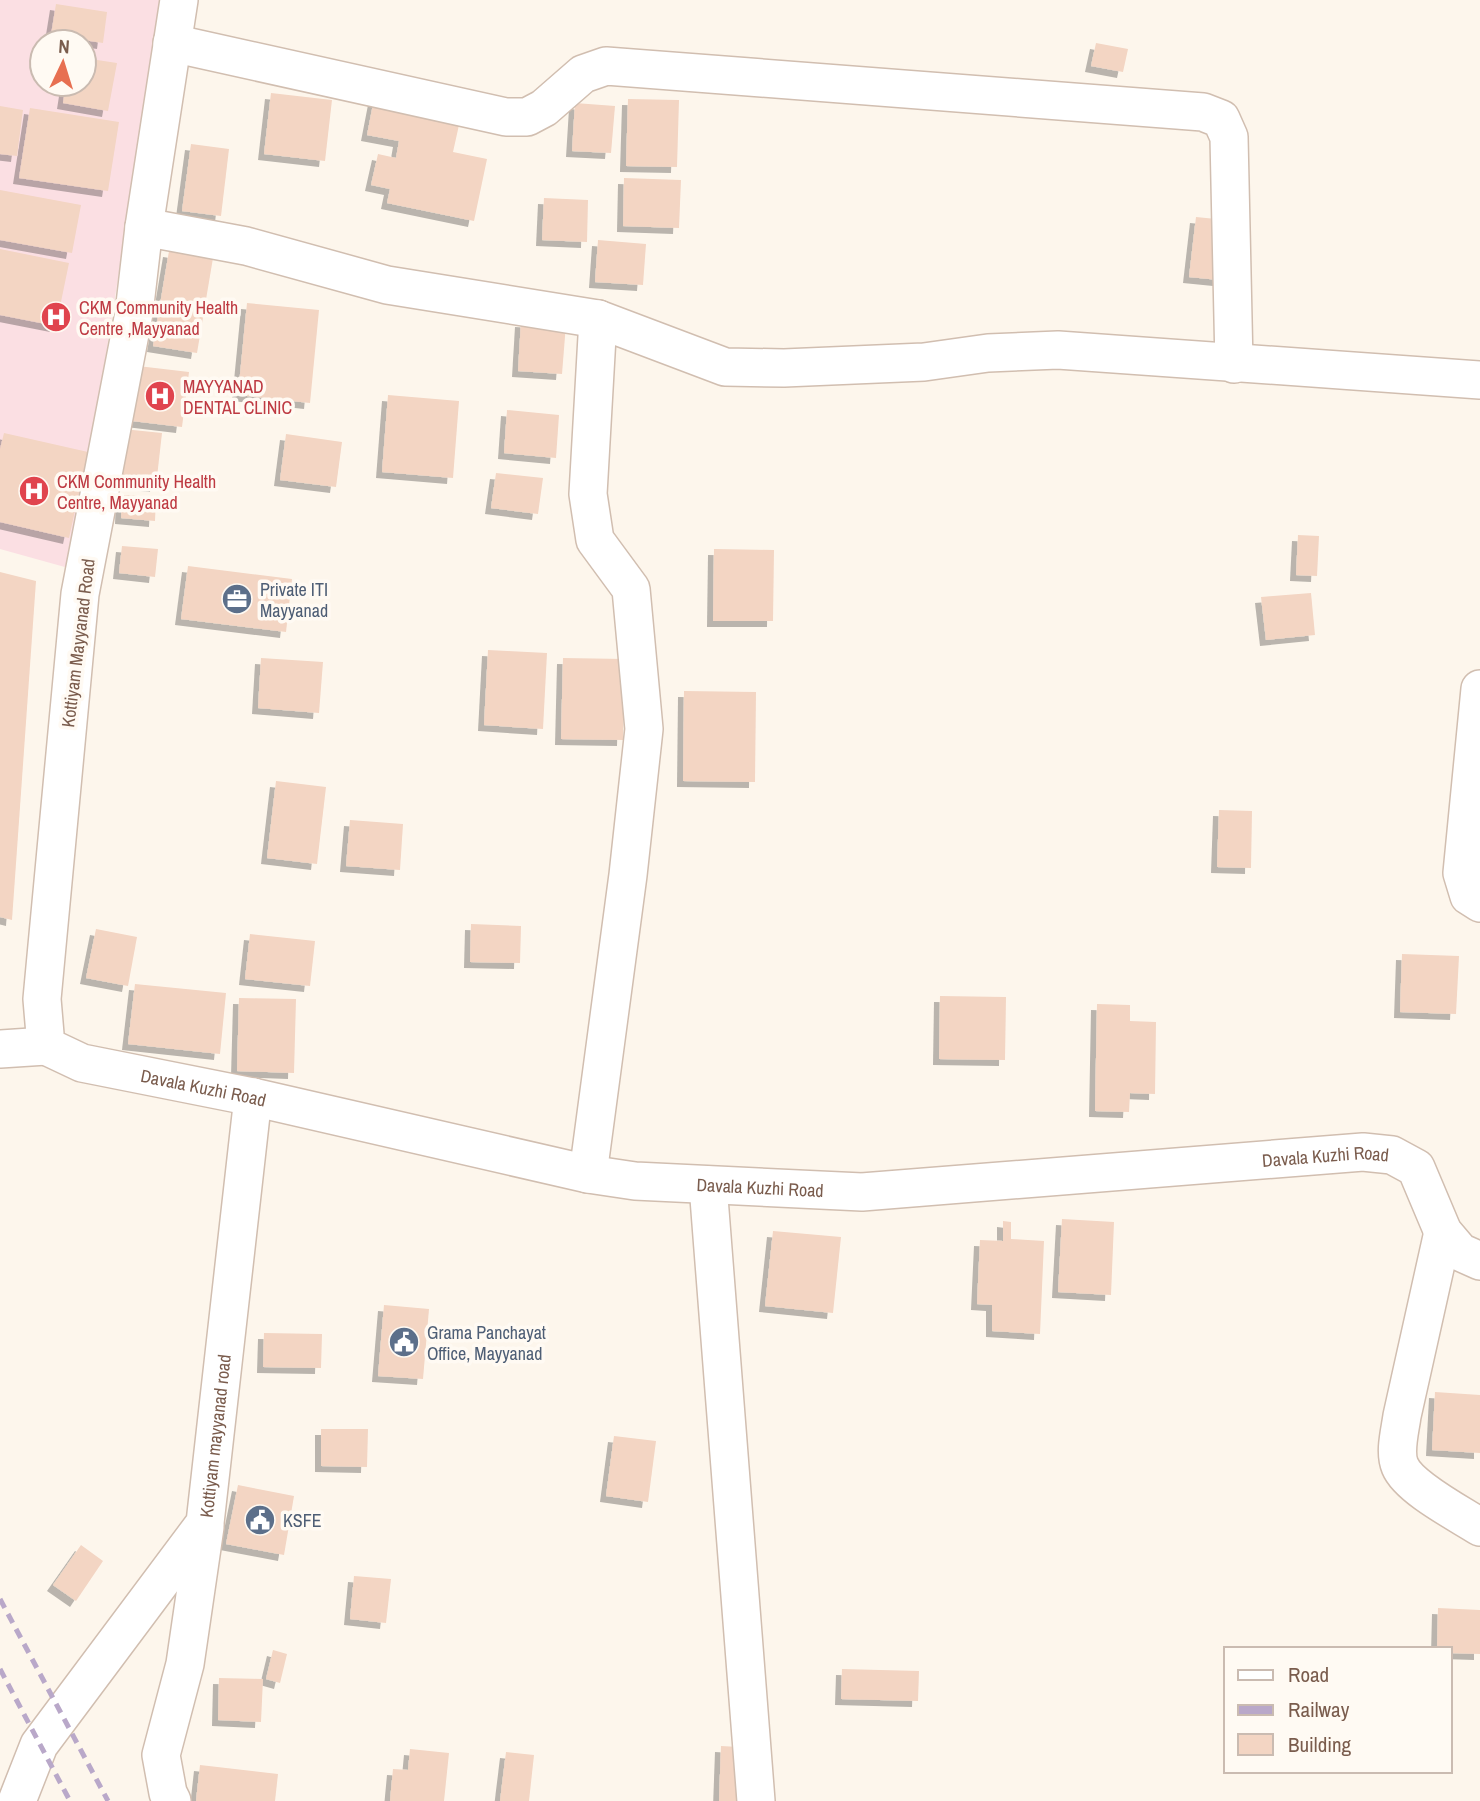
<svg xmlns="http://www.w3.org/2000/svg" width="1480" height="1801" viewBox="0 0 1480 1801" font-family="'Archivo Narrow',sans-serif">
<defs>
<filter id="shadow"><feDropShadow dx="-6" dy="6" stdDeviation="0" flood-color="#0004"/></filter>
</defs>
<rect width="100%" height="100%" fill="#fdf6ec"/>
<path fill="#fbdfe3" fill-rule="evenodd" d="M0,0h162l-90,569 -72,-20zM42,42h42v42h-42z"/>
<g fill="#f3d5c3" filter="url(#shadow)">
<path d="M56,4l51,8 -4,31 -52,-8z"/>
<path d="M1096,43l32,6 -5,23 -32,-6z"/>
<path d="M84,58l33,5 -9,48 -45,-8 3,-19h18z"/>
<path d="M271,93l61,7 -7,61 -61,-7z"/>
<path d="M374,99l87,17 -8,36 34,7 -13,62 -87,-18 3,-14 -19,-4 7,-31 18,4 3,-17 -32,-6z"/>
<path d="M628,99l51,1 -2,67 -51,-1z"/>
<path d="M575,103l40,3 -4,47 -39,-2z"/>
<path d="M0,106l23,4 -6,46 -17,-2z"/>
<path d="M30,108l89,14 -11,69 -89,-13z"/>
<path d="M191,144l38,5 -8,67 -39,-5z"/>
<path d="M624,178l57,2 -2,48 -56,-2z"/>
<path d="M0,190l81,15 -9,48 -72,-13z"/>
<path d="M544,198l44,2 -1,42 -45,-2z"/>
<path d="M1196,217l30,3 -7,60 -30,-3z"/>
<path d="M598,240l48,4 -3,41 -48,-3z"/>
<path d="M0,249l69,14 -13,63 -56,-11z"/>
<path d="M169,251l44,7 -16,95 -44,-7z"/>
<path d="M247,303l72,7 -9,93 -72,-8z"/>
<path d="M521,321l45,3 -4,50 -44,-3z"/>
<path d="M138,366l51,6 -7,55 -50,-6z"/>
<path d="M388,395l71,6 -6,77 -71,-6z"/>
<path d="M507,410l52,5 -3,43 -52,-5z"/>
<path d="M123,429l39,4 -6,53 -39,-4z"/>
<path d="M4,433l84,19 -19,86 -69,-16v-73z"/>
<path d="M286,434l56,8 -6,45 -56,-7z"/>
<path d="M496,473l47,5 -5,36 -47,-6z"/>
<path d="M122,495l34,2 -1,24 -34,-3z"/>
<path d="M1298,535l21,1 -2,40 -21,-1z"/>
<path d="M122,546l36,3 -3,28 -36,-4z"/>
<path d="M714,549l60,1 -1,71h-60z"/>
<path d="M188,566l104,13 -6,53 -105,-13z"/>
<path d="M0,572l36,9 -24,339 -12,-3z"/>
<path d="M1311,593l4,42 -49,5 -5,-43z"/>
<path d="M488,650l59,3 -4,76 -59,-4z"/>
<path d="M261,658l62,4 -4,51 -61,-5z"/>
<path d="M563,658l62,1 -2,81 -62,-1z"/>
<path d="M684,691l72,1 -1,90 -72,-1z"/>
<path d="M276,781l50,6 -9,77 -50,-6z"/>
<path d="M1219,810l33,1 -1,57 -34,-1z"/>
<path d="M350,820l53,4 -3,46 -54,-4z"/>
<path d="M471,924l50,2 -1,37 -50,-1z"/>
<path d="M96,929l41,8 -9,49 -42,-8z"/>
<path d="M250,934l65,7 -5,45 -65,-7z"/>
<path d="M1402,954l57,2 -3,58 -56,-2z"/>
<path d="M135,984l91,9 -6,61 -92,-10z"/>
<path d="M940,996l66,1 -1,63 -66,-1z"/>
<path d="M239,998l57,1 -2,74 -57,-2z"/>
<path d="M1097,1004l33,1v16l26,1 -1,72 -25,-1 -1,19 -34,-1z"/>
<path d="M1062,1219l52,3 -3,73 -53,-3z"/>
<path d="M1003,1221l8,1v17l33,2 -4,93 -48,-3v-26l-15,-1 3,-64 23,1z"/>
<path d="M773,1231l68,6 -8,76 -68,-7z"/>
<path d="M384,1305l45,4 -6,70 -45,-3z"/>
<path d="M264,1333l58,1 -1,34 -58,-1z"/>
<path d="M1435,1392l45,3v58l-48,-3z"/>
<path d="M321,1429h47l-1,38 -46,-1z"/>
<path d="M614,1436l42,5 -8,61 -42,-6z"/>
<path d="M238,1485l56,11 -10,59 -58,-11z"/>
<path d="M81,1545l22,16 -27,40 -23,-16z"/>
<path d="M354,1576l37,3 -5,44 -36,-4z"/>
<path d="M1438,1608l42,2v44l-30,-1v-4h-13z"/>
<path d="M273,1650l14,4 -7,29 -14,-4z"/>
<path d="M842,1669l77,2 -1,30 -77,-2z"/>
<path d="M219,1678l44,1 -2,43 -43,-2z"/>
<path d="M721,1746l35,2 -2,53h-35z"/>
<path d="M410,1749l39,4 -5,48h-54l3,-32 15,1z"/>
<path d="M506,1752l28,3 -5,46h-29z"/>
<path d="M200,1765l78,9 -3,27h-79z"/>
</g>
<g fill="none" stroke-linecap="round" stroke-linejoin="round">
<g stroke="#d1beb0" stroke-width="40">
<g id="minor">
<path id="s1" d="M179,0l-35,227 -10,86 -54,281 -38,405 4,47 36,17 171,34 335,77 47,7 227,11 501,-40 29,3 24,13 27,64 17,20 20,9"/>
<path d="M172,43l334,74h21l17,-9 39,-34 23,-8 597,46 18,7 8,18 5,227"/>
<path d="M144,227l102,19 141,39 211,34 127,48 59,1 140,-6 64,-9 70,-3 422,30"/>
<path d="M1480,689l-18,184 7,23 11,7"/>
<path d="M0,1049l46,-3"/>
<path d="M588,1174l40,-299 16,-146 -13,-140 -36,-49 -7,-46 10,-175"/>
<path d="M708,1185l48,616"/>
<path d="M1443,1232l-41,184c-2,15 -8,36 -2,50 9,22 60,48 80,61"/>
<path id="s2" d="M17,1801l22,-56 166,-222 48,-426"/>
<path d="M172,1801l-4,-8 -7,-38 24,-91 20,-137"/>
</g>
</g>
<use href="#minor" stroke="#fff" stroke-width="37"/>
<g stroke="#b9a8c9" stroke-width="5" stroke-dasharray="10 7" stroke-linecap="butt">
<path d="M0,1599l108,202"/>
<path d="M0,1669l70,132"/>
</g>
</g>
<defs>
<g id="hospital-disc" transform="scale(1.575)"><circle r="9.5" fill="#e0444e" stroke="#fffaf3"/><path d="M-5-5h3v3.5h4V-5h3V5h-3V1.5h-4V5h-3Z" fill="#fff"/></g>
<g id="office-disc" transform="scale(1.575)"><circle r="9.5" fill="#5c6f8a" stroke="#fffaf3"/><path d="M-6-3h4V-5.5h4V-3h4V5H-6ZM-1-4.5V-3h2v-1.5ZM-6 0V1H6V0Z" fill="#fff"/></g>
<g id="civic-disc" transform="scale(1.575)"><circle r="9.5" fill="#5c6f8a" stroke="#fffaf3"/><path d="M-.6-6.5H3V-4.5H.6V-3L4-1V1h2V6H-6V1h2V-1L-.6-3ZM-1.2 2.5V6h2.4V2.5Z" fill="#fff"/></g>
</defs>
<g fill-rule="evenodd">
<use href="#hospital-disc" x="56" y="317"/>
<use href="#hospital-disc" x="160" y="396"/>
<use href="#hospital-disc" x="34" y="491"/>
<use href="#office-disc" x="237" y="599"/>
<use href="#civic-disc" x="404" y="1342"/>
<use href="#civic-disc" x="260" y="1520"/>
</g>
<g text-anchor="middle" dominant-baseline="central" stroke-width="7" stroke-linejoin="round" paint-order="stroke">
<g font-size="18" fill="#be3a42" stroke="#fffaf3" text-anchor="start">
<text x="79" y="307">CKM Community Health<tspan x="79" dy="21">Centre ,Mayyanad</tspan></text>
<text x="183" y="386">MAYYANAD<tspan x="183" dy="21">DENTAL CLINIC</tspan></text>
<text x="57" y="481">CKM Community Health<tspan x="57" dy="21">Centre, Mayyanad</tspan></text>
</g>
<g font-size="18" fill="#4e5e75" stroke="#fffaf3" text-anchor="start">
<text x="260" y="589">Private ITI<tspan x="260" dy="21">Mayyanad</tspan></text>
<text x="427" y="1332">Grama Panchayat<tspan x="427" dy="21">Office, Mayyanad</tspan></text>
<text x="283" y="1520">KSFE</text>
</g>
<g font-size="18" fill="#7a5c4d" stroke="#fffaf3">
<text transform="translate(78 643) rotate(-83)">Kottiyam Mayyanad Road</text>
<text stroke="none"><textPath href="#s1" startOffset="1220">Davala Kuzhi Road</textPath></text>
<text stroke="none"><textPath href="#s1" startOffset="2354">Davala Kuzhi Road</textPath></text>
<text stroke="none"><textPath href="#s1" startOffset="1787">Davala Kuzhi Road</textPath></text>
<text stroke="none"><textPath href="#s2" startOffset="425">Kottiyam mayyanad road</textPath></text>
</g>
</g>
<rect x="1224" y="1647" width="228" height="126" fill="#fffaf3" stroke="#cabbb1" stroke-width="2"/>
<rect x="1238" y="1670" width="35" height="10" fill="#ffffff" stroke="#cabbb1" stroke-width="2"/>
<text x="1288" y="1682" font-size="21" fill="#7a5c4d">Road</text>
<rect x="1238" y="1705" width="35" height="10" fill="#b9a8c9" stroke="#cabbb1" stroke-width="2"/>
<text x="1288" y="1717" font-size="21" fill="#7a5c4d">Railway</text>
<rect x="1238" y="1734" width="35" height="21" fill="#f3d5c3" stroke="#cabbb1" stroke-width="2"/>
<text x="1288" y="1752" font-size="21" fill="#7a5c4d">Building</text>
<g transform="translate(63 63) rotate(4)"><circle r="33" fill="#fffaf3" stroke="#cabbb1" stroke-width="2"/>
<path d="M0-5L12 26L0 18L-12 26Z" fill="#e76f51"/>
<text y="-10" font-size="19" font-weight="bold" text-anchor="middle" fill="#7a5c4d">N</text>
</g>
</svg>
